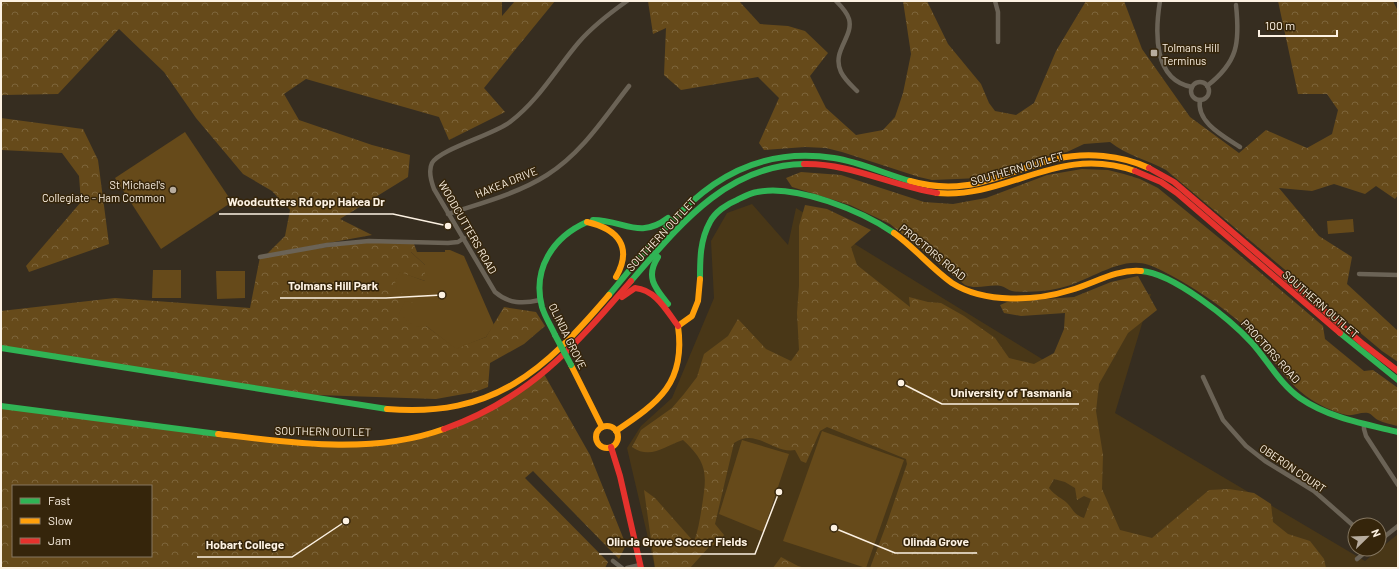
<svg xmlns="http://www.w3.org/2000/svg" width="1399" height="569" viewBox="0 0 1399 569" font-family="Barlow,sans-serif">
<defs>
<pattern id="forest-crowns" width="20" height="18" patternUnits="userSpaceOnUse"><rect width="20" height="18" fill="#664a1a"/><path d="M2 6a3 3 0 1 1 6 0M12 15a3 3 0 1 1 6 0" fill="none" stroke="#7d653b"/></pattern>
</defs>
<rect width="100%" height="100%" fill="#362d20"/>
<path fill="#493717" d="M752,204l36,41 8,-37 259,159 19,-67 77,-6 -36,119 250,148 33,-27v34h-743l-28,-120 14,-22 31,-28 42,-100 -3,-57 16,-28z"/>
<g fill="url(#forest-crowns)" fill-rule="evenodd">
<path d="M1,1h501v15l13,-15h40l-71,87 21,24 -56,28 -10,-23 -133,-38 -22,15 15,26 73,25 38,10 -2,22 -68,42 32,16 -105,19 18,-18 5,-26 -18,-19 -29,-17 -47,-56 -32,-46 -45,-43 -61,65 -55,1 -2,1z"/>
<path d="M648,1h91l21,23 28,2 17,5 23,22 -18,23 16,32 30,27 27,-5 12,-13 8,-24 8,-39 -8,-53h24l21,43 33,40 8,19 6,8 21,4 18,-12 22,-52 30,-50h38l18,48 48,68 49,36 27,-23 41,18 25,-14 6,-24 -11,-16h-29l-20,-93h115l5,10v184l-3,4 -19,-13 -11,8 -31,-10 -22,7 -33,-3 40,48 33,21 -5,27 51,47v31l-16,-11 -216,-181c-18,-10 -40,-15 -56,-28l-26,2 -17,8 -33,7 -37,14 -19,5 -21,1 -25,1 -13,-3 -77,-25 -16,-4 -21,-1 -41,3 -5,-7 20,-45 -21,-21 -77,13 -17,-15 2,-47 -13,6z"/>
<path d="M1,118l82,11 15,31 11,84 -80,28 -3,-6 55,-64 -2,-26 -17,-23 -61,-3z"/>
<path d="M1082,169l26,1 16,4 16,5 18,9 71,58 94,80 2,13 39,32 9,-1 25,18v38c-7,-2 -14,-3 -20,-6 -4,-2 -6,-6 -10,-7 -8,-1 -14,3 -21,2 -14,-3 -30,-11 -41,-19 -22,-16 -36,-42 -54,-62 -18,-21 -77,-60 -103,-69 -29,-10 -60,17 -89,23 -11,3 -37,5 -48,3 -4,-1 -7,-4 -11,-5 -13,-2 -23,4 -36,-1l-75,-61 -40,-19 -58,-18 -6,-9 15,-6 40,3 83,27 29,2 33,-6 61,-23z"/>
<path d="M805,205l22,4 44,21 -20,17 6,18 53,42 -1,-10 19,5 13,1 23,13 31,22 14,20 25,6 20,-11 10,-24 1,-16 -44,3 -17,-3 -4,-8 7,-3 67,-5 37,-15 27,-6 19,34 -29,23 -29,51 -3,27 7,44 -1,34 18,41 32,8 57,-48 20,-1 25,4 17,11 2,18 15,12 22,7 14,18 2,9h-456l17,-45 20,-59 -1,-5 -79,-32 -7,4 -14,32 -5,-2 -6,-11c-22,4 -39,-23 -61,-7l-19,81 9,11 -4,7 -11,5 -19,21h-35l-11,-78 11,8 39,44c4,-11 6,-23 8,-36 5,-32 6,-43 -19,-66 -19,6 -32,20 -51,7l9,-17 31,-22 12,-14 13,-17 7,-23 24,-18 10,-17 28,30 25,12 8,-11 -2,-37 2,-27v-60zM1054,479l11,3 10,6 2,12 7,-4 7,3 -7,19c-11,-4 -10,-8 -17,-15 -6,-6 -11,-6 -18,-15z"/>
<path d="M369,241l45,3 3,8h-6l14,13v16l-24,-8 25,53 30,22 30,-11 18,-30 32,5 9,14 -21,18 -34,19 -2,24 -13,5 -39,7 -149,-5 -286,-46v-37l114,-13 135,10 10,-51z"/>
<path d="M544,374l46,81 36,90 -7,14 -86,-88 -8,7 83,84 -3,6h-604v-162l275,35h121l76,-23zM13,486h138v70h-138z"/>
<path d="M781,557l17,9 7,2h-32z"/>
</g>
<g fill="#664a1a">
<path d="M185,132l47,70 -71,47 -46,-71z"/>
<path d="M1353,219l1,13 -26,2 -1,-13z"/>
<path d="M445,250h5l14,6 30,69 -8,12 -30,12 -30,-23 -10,1 -17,-13 6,-13 8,2 -16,-14 -2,-8 5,-9 25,9v-16l-14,-13h34z"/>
<path d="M153,270h28v28h-29z"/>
<path d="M216,271h29v27l-28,1z"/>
<path d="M822,431l82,29 -38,108 -83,-27z"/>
<path d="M742,440l47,14 -26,78 -44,-18z"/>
</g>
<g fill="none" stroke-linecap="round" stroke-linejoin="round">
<g stroke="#6b6356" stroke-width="4.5">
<path d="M836,1c5,5 11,11 13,18 5,18 -18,32 -8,53 4,8 11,14 16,19"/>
<path d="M995,1l3,11v30"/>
<path d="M1160,1c-5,31 -7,79 32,86"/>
<circle cx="1200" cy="91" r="9"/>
<path d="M1207,86c31,-24 33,-43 29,-81"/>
<path d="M1200,100c-4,22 23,36 40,47"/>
<path d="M448,214c33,-11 69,-20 99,-39 35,-22 57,-57 82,-89"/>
<path d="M260,257l67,-12 42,-4 79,2 10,-1 6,-4"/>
<path d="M1359,274l39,1"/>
<path d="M540,300c-17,4 -31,4 -45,-8l-61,-103c-3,-8 -6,-18 -2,-26 8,-14 61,-28 78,-41 29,-22 46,-53 69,-80 14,-16 31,-29 48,-41"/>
<path d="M1203,377l20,43 23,26 19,15 49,30 41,36"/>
<path d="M1364,424v5l2,7 32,49"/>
<path d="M1379,541l19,-15"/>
<path d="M1357,559l12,-10"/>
<path d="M613,561l9,7"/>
<path d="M627,568l13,-3"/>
</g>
<g stroke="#30b455" stroke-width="6">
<path d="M593,220c31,0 46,20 75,-2"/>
<path d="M658,257c-13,20 -3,31 10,47"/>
<path d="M1141,271c32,2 90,49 111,72 16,18 28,41 48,55 29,20 65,26 98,34"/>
<path d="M700,279c0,-20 0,-39 10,-57 5,-10 17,-18 27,-22 6,-3 13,-7 20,-8 39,-8 105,19 137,41"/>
<path d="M631,281c47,-54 95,-116 173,-117"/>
<path d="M609,295c63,-75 114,-154 225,-137 26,4 51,16 76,23"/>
<path d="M1340,333l58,47"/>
<path d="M555,335c-4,-9 -10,-18 -13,-28 -10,-38 11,-70 45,-85"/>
<path d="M1,348l386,61"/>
<path d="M1,406l217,28"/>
</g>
<g stroke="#ff9f0a" stroke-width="6">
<path d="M910,181c60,17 91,-9 146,-22 30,-7 65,-4 93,9"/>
<path d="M937,193c72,6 120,-49 198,-22"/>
<path d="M587,222c31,7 46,25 29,55"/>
<path d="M894,233c21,15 37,35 58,50 33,21 84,18 119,7 24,-7 45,-21 70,-19"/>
<path d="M571,365l31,62"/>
<path d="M387,409c107,9 157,-38 222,-114"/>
<circle cx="607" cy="437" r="11"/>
<path d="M616,431c43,-29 70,-48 62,-105l14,-10 6,-15 2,-22"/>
<path d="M218,434c74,9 154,21 226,-5"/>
</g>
<g stroke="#e5322d" stroke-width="6">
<path d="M804,164c46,-1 88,22 133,29"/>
<path d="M1149,168l25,14 189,162 35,27"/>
<path d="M1135,171l26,11 16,11 163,140"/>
<path d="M622,297l13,-9c21,2 31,22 43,38"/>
<path d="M444,429c85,-30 130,-82 187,-148"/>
<path d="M611,447l9,29 21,92"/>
</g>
<path stroke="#30b455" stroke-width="6" d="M555,335l16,30"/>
</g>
<g fill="#b7ac9e" stroke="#35250b" stroke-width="1.5">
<rect x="1150" y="49" width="8" height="8" rx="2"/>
<circle cx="173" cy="190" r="4"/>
</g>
<g text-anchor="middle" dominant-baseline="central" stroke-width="3" stroke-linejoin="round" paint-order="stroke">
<g font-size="11" fill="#fcf1e2" stroke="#35250b" text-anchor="start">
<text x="1162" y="47">Tolmans Hill<tspan x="1162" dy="13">Terminus</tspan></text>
<text x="165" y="184" text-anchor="end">St Michael's<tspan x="165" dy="13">Collegiate - Ham Common</tspan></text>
</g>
<g font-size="11" fill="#fcf1e2" stroke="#35250b">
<text transform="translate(1017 168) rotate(-16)">SOUTHERN OUTLET</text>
<text transform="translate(506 182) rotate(-22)">HAKEA DRIVE</text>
<text transform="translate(468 227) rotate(60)">WOODCUTTERS ROAD</text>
<text transform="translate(661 234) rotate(-47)">SOUTHERN OUTLET</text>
<text transform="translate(933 252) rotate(39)">PROCTORS ROAD</text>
<text transform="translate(1321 304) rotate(41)">SOUTHERN OUTLET</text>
<text transform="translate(568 336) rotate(64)">OLINDA GROVE</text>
<text transform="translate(1271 351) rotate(48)">PROCTORS ROAD</text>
<text transform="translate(323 431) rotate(1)">SOUTHERN OUTLET</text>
<text transform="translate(1293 468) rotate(34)">OBERON COURT</text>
</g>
</g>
<path fill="none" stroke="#fcf1e2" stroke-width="1.5" d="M448 226L393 214H219M442 295L386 298H280M901 383L942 404H1079M834 528L895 553H977M779 492L755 554H599M346 521L292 557H197"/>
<g fill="#fcf1e2" stroke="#35250b" stroke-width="1.5">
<circle cx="448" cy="226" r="4"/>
<circle cx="442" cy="295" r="4"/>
<circle cx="901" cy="383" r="4"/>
<circle cx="834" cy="528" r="4"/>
<circle cx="779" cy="492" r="4"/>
<circle cx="346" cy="521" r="4"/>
</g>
<g font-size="12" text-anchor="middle" font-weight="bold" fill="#fcf1e2" stroke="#35250b" stroke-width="3" stroke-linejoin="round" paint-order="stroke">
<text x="306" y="206">Woodcutters Rd opp Hakea Dr</text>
<text x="333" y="290">Tolmans Hill Park</text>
<text x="1011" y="397">University of Tasmania</text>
<text x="936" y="546">Olinda Grove</text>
<text x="677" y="546">Olinda Grove Soccer Fields</text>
<text x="245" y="549">Hobart College</text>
</g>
<rect width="1399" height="569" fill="none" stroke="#fcf1e2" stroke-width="4"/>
<rect x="12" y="485" width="140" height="72" fill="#35250b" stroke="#857761"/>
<rect x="20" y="498" width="20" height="6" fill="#30b455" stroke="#857761"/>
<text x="48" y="505" font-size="12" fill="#fcf1e2">Fast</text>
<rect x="20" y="518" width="20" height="6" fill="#ff9f0a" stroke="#857761"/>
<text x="48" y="525" font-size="12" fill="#fcf1e2">Slow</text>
<rect x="20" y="538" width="20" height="6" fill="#e5322d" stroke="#857761"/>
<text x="48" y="545" font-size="12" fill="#fcf1e2">Jam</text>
<g transform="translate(1367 537) rotate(67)"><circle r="19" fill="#35250b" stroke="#857761"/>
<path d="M0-3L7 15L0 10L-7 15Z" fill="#b7ac9e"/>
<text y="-6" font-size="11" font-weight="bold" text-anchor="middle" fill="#fcf1e2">N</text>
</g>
<path d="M1259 30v6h78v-6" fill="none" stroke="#fcf1e2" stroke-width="2"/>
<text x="1265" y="30" font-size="12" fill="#fcf1e2" stroke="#35250b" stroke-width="3" paint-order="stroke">100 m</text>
</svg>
